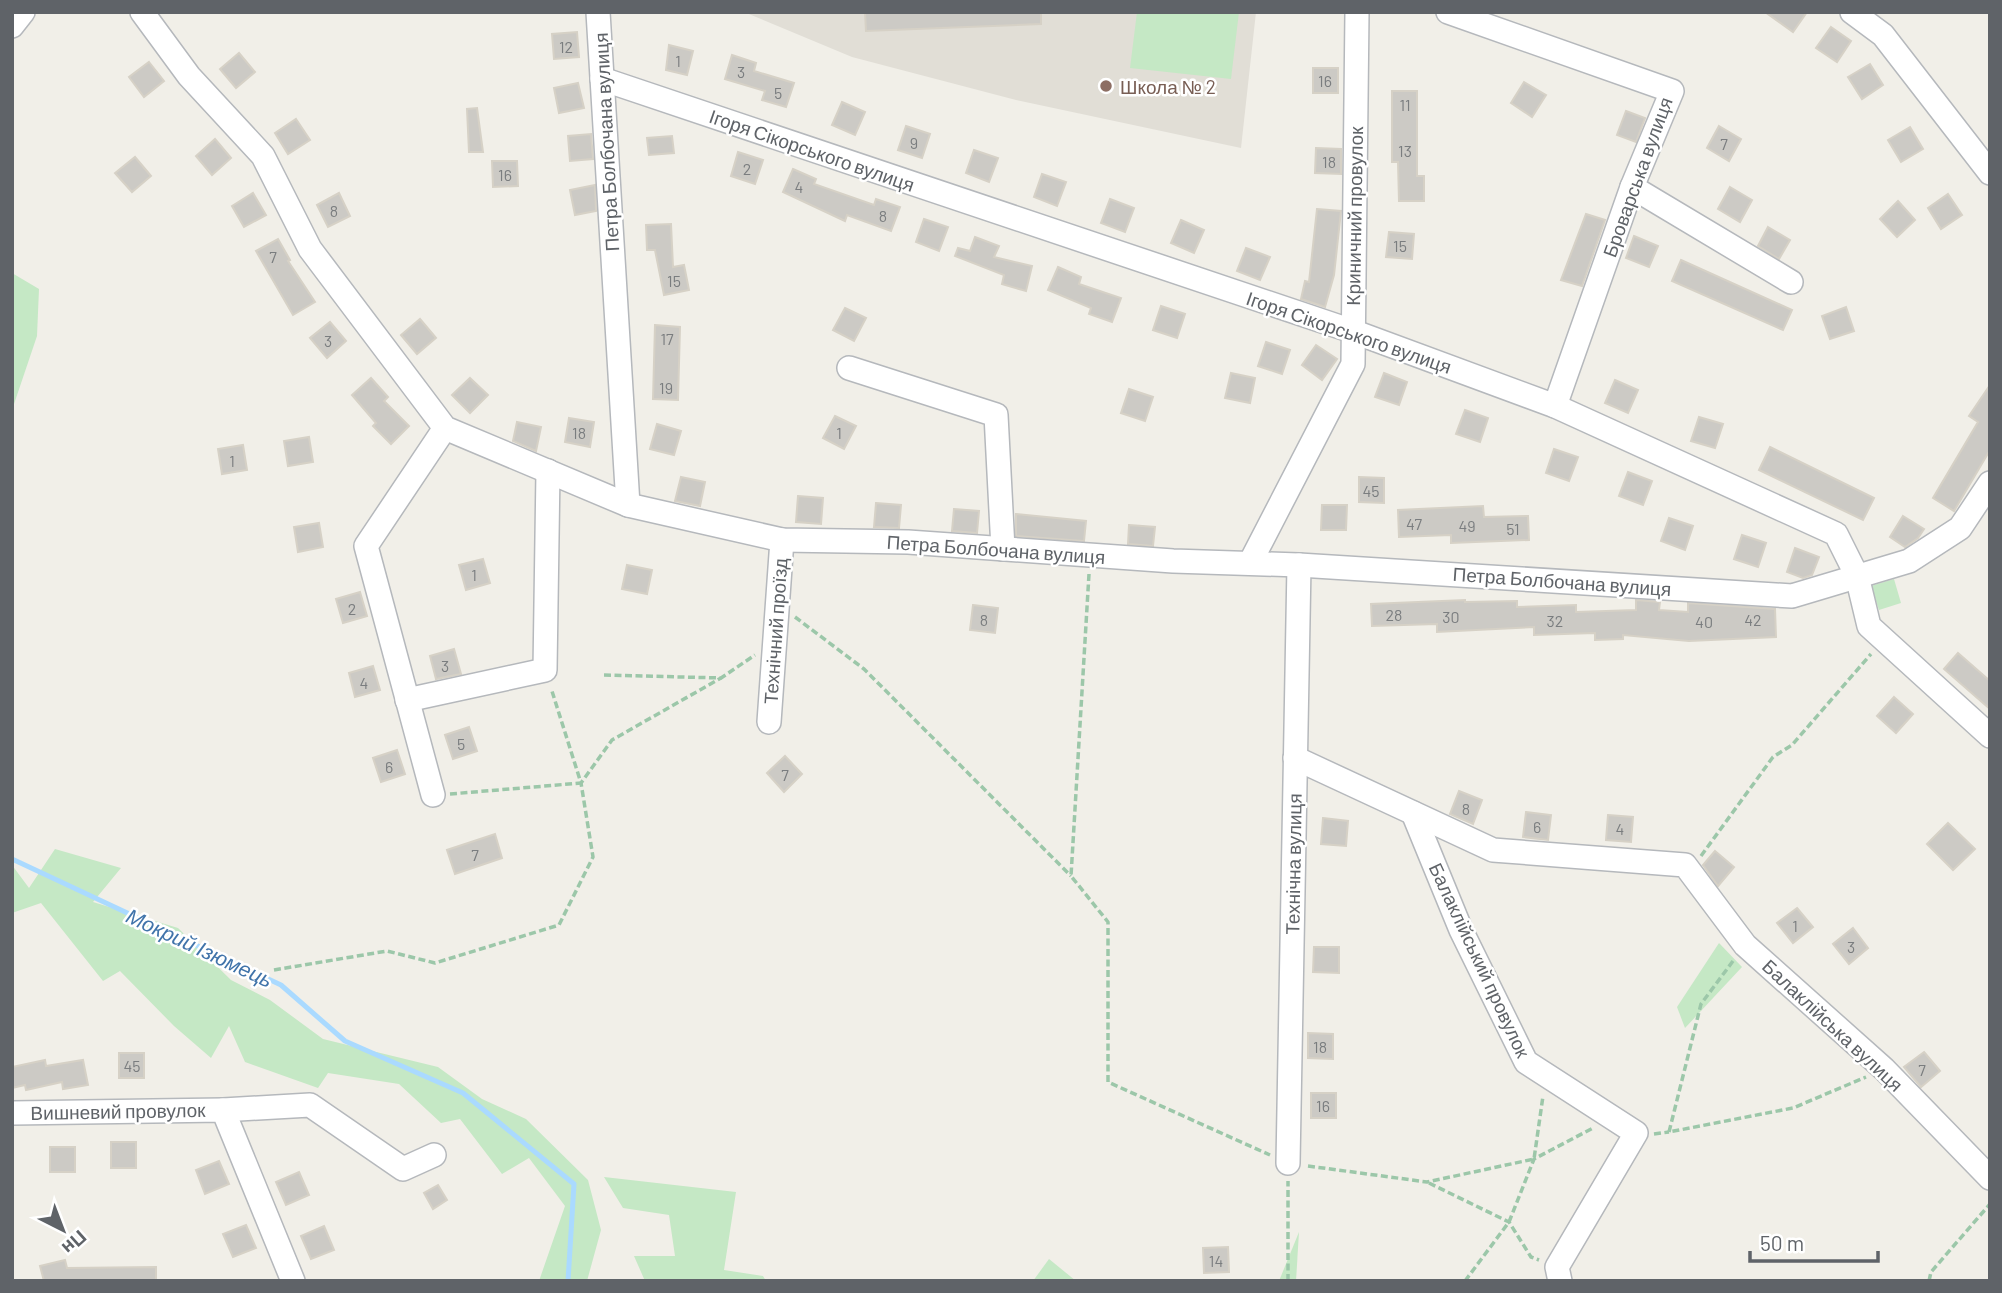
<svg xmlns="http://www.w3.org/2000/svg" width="2002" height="1293" viewBox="0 0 2002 1293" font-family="Barlow,sans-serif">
<rect width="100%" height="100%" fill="#f1efe8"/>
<path fill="#e1ded6" d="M744,12h512l-15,136 -225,-48 -164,-43z"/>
<g fill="#c5e8c5">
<path d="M1137,12h102l-8,67 -101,-11z"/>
<path d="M12,273l27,16 -2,47 -25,74z"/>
<path d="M1894,579l7,24 -22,7 -8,-24z"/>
<path d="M55,849l66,19 -28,34 85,26 53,52 39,20 53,39 115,28 44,32 44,20 62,61 13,50 -14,51h-48l26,-75 -36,-48 -27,16 -42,-55 -19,4 -42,-39 -71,-11 -10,15 -73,-26 -16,-36 -18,32 -37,-32 -54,-55 -17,10 -62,-78 -29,10v-48l17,23z"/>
<path d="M1719,943l23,24 -57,61 -8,-21z"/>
<path d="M604,1177l132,15 -12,78 39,6 3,5h-121l-11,-25h41l-6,-41 -46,-7z"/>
<path d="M1299,1232l-3,49h-17z"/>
<path d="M1049,1259l27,22h-43z"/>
</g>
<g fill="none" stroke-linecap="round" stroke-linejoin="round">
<path stroke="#aadaff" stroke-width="5" d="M12,859l269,126 64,56 118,52 111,91 -6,97"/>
</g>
<g fill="#cccac5" stroke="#d6d1c6" stroke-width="2">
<path d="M865,12h176v12l-175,7z"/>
<path d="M1765,12h42l-14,20z"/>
<path d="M1831,27l20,14 -14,21 -21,-14z"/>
<path d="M577,32l2,25 -25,2 -2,-25z"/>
<path d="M669,45l24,6 -6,24 -21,-5z"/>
<path d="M239,53l16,19 -19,16 -16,-19z"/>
<path d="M732,55l24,8 -2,8 40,12 -8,24 -24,-7 3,-9 -40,-12z"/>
<path d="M149,62l15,19 -20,16 -15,-20z"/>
<path d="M1870,64l13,21 -21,14 -14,-22z"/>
<rect x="1313" y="68" width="25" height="25"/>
<path d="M1524,82l22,13 -14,22 -21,-14z"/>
<path d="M578,83l6,25 -25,5 -5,-25z"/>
<path d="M1392,91h25v85h7v25h-25l-1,-39h-6z"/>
<path d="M842,102l23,10 -10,23 -23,-10z"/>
<path d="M477,108l6,44h-14l-2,-43z"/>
<path d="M1626,111l19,7 -9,24 -19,-7z"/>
<path d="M296,119l14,21 -22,14 -13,-21z"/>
<path d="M906,126l24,8 -8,24 -24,-8z"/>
<path d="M1719,126l22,13 -12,22 -22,-13z"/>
<path d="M1910,127l13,22 -22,13 -13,-22z"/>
<path d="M591,134l2,25 -23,2 -2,-25z"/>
<path d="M672,136l2,17 -25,2 -2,-17z"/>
<path d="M215,139l16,19 -19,17 -16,-19z"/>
<path d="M1316,148l25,1v25l-26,-1z"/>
<path d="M974,150l24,8 -9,24 -23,-9z"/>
<path d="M738,152l25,8 -8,24 -24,-8z"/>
<path d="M135,157l16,19 -19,16 -17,-19z"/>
<path d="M492,161h25l1,25 -25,1z"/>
<path d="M793,169l23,10 -2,5 60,21 2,-6 24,8 -9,24 -44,-16 -2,6 -62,-29z"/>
<path d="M1042,174l24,8 -9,24 -23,-9z"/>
<path d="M595,185l1,26 -21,4 -5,-25z"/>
<path d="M1730,187l22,13 -12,22 -22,-13z"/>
<path d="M253,193l13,22 -22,12 -12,-21z"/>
<path d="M339,193l11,23 -22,11 -11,-22z"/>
<path d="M1948,194l14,21 -21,14 -13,-21z"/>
<path d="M1110,199l24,9 -9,24 -24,-9z"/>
<path d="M1898,201l17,19 -18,17 -17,-18z"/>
<path d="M1317,209l24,2 -7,64 -9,32 -24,-8 4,-18 4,1z"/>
<path d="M1586,214l19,6 -23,66 -21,-6z"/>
<path d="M924,219l24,8 -9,24 -23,-9z"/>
<path d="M1181,220l23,10 -10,23 -23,-10z"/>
<path d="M671,224l2,43 11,-2 5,25 -25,5 -9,-45h-8l-1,-25z"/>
<path d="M1768,227l22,13 -11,19 -21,-13z"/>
<path d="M1389,232l25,2 -2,25 -26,-2z"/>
<path d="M1634,236l24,10 -9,21 -23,-9z"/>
<path d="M975,237l24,9 -5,11 38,9 -6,25 -24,-7 2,-9 -49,-19 3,-8 12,3z"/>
<path d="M278,239l12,21 -2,1 27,41 -22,13 -37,-64z"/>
<path d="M1246,248l24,9 -10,23 -23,-9z"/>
<path d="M1681,260l111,50 -9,20 -111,-49z"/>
<path d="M1058,267l23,10 -2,7 42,14 -9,24 -23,-8 2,-6 -43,-18z"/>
<path d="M1161,306l24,8 -8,24 -24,-8z"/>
<path d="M1846,307l8,24 -24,8 -8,-23z"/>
<path d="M845,308l21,10 -12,23 -21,-11z"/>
<path d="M420,319l16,19 -19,16 -16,-19z"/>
<path d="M330,322l16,19 -19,17 -17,-20z"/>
<path d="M655,325l25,2 -2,73 -25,-1z"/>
<path d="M1266,342l24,8 -8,24 -24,-8z"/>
<path d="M1316,345l21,14 -15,21 -20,-15z"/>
<path d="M1231,373l24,5 -5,25 -25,-5z"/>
<path d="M1384,373l23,9 -8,23 -24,-8z"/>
<path d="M371,378l17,19 -4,4 25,25 -18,18 -18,-18 3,-3 -24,-28z"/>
<path d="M470,378l18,17 -18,18 -18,-18z"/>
<path d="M1615,380l23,10 -10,23 -23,-10z"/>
<path d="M1990,385v65l-36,61 -21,-13 45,-76 -9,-6z"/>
<path d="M1129,389l24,8 -8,24 -24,-8z"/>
<path d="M1465,410l23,8 -8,24 -24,-8z"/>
<path d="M835,416l21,10 -12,23 -21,-11z"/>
<path d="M1699,417l24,7 -8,24 -24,-7z"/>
<path d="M569,418l25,4 -4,25 -25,-5z"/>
<path d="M517,422l24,5 -5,24 -23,-10z"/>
<path d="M657,424l24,7 -7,24 -24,-6z"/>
<path d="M309,437l4,25 -25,4 -4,-25z"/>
<path d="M243,445l4,25 -25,4 -4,-25z"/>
<path d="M1770,447l104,51 -11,22 -104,-50z"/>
<path d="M1554,449l24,8 -9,24 -23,-8z"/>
<path d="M1628,472l24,9 -9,24 -24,-9z"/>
<path d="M681,477l24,5 -5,24 -25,-5z"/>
<path d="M1359,477l25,1v25l-25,-1z"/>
<path d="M798,496l25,2 -2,26 -25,-2z"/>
<path d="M876,503l25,2 -2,23 -25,-1z"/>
<path d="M1322,505h25l-1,25h-25z"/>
<path d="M1483,506l1,11 44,-1 1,24 -78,3v-8l-52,2 -1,-27z"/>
<path d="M954,509l25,2 -2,22 -25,-2z"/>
<path d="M1016,514l70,7 -2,20 -68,-5z"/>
<path d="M1903,516l21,13 -6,9 -13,9 -15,-10z"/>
<path d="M1669,518l24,8 -8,24 -24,-9z"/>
<path d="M319,523l4,24 -25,5 -4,-25z"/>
<path d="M1129,525l26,2 -2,19 -25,-2z"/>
<path d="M1742,535l24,8 -8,24 -24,-8z"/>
<path d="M1795,548l24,9 -7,18 -9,3 -16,-6z"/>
<path d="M483,559l7,24 -24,7 -7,-25z"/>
<path d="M627,565l25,5 -5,24 -25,-5z"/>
<path d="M360,592l7,24 -24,7 -7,-24z"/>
<path d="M1465,600v2l52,-1v6l59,-2v7l60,-2v-10l24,2 -1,8 29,2v-9l87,6 1,28 -87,4 -66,-6v4l-28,1v-7l-61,2v-8l-97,5v-8l-65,2 -1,-22z"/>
<path d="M973,605l25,3 -3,25 -25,-3z"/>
<path d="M454,649l7,25 -25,5 -6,-23z"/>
<path d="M1958,653l32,28v28l-46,-40z"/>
<path d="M373,666l7,24 -25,7 -6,-24z"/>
<path d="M1894,697l19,17 -17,19 -19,-17z"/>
<path d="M469,727l8,24 -24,8 -8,-24z"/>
<path d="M397,750l8,24 -24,8 -8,-24z"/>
<path d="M785,756l17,18 -18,18 -17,-19z"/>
<path d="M1459,791l23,9 -9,24 -23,-10z"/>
<path d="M1526,812l25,3 -3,25 -25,-3z"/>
<path d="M1608,815l25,2 -2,25 -25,-2z"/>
<path d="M1323,818l25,3 -2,25 -25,-2z"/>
<path d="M1948,823l27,26 -22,21 -26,-26z"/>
<path d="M495,834l7,24 -47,16 -8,-24z"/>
<path d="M1715,851l19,16 -16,19 -15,-21z"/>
<path d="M1797,908l16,19 -20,16 -16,-20z"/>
<path d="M1853,928l15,20 -19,16 -16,-20z"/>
<path d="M1314,947h25v26l-26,-1z"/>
<path d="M1308,1033l25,1v25l-25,-1z"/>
<path d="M1924,1052l16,19 -19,16 -17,-20z"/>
<rect x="119" y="1053" width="25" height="25"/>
<path d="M45,1060l1,6 37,-6 5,25 -25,4 -1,-7 -36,8 -1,-5 -13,3v-21z"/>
<rect x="1311" y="1093" width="25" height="25"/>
<rect x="111" y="1142" width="25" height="26"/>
<rect x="50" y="1147" width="25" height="25"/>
<path d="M219,1161l10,23 -24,10 -9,-24z"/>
<path d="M299,1172l10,23 -23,10 -10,-23z"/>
<path d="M438,1185l9,15 -14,9 -9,-16z"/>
<path d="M246,1225l10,23 -23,9 -10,-23z"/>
<path d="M324,1226l10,24 -23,9 -10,-23z"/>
<path d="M1228,1247l1,25 -25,1 -1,-25z"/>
<path d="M65,1260l2,8 89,-1v14h-112l-4,-15z"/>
</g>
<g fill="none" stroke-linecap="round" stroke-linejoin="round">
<g stroke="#b5b8bc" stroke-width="26">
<g id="minor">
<path d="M142,12l47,64 74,80 47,93 135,179 183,77"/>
<path d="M598,12l30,493 154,35 126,2 265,19 126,4 493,31 117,-35 51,-33 30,-45"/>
<path d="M1448,12l224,79 -40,96 -77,219"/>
<path d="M1852,12l31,23 107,138"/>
<path d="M12,26l11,-14"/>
<path d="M602,79l750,252 203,75 281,128 21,42 12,50 121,110"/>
<path d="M1632,187l159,95"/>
<path d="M849,368l147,47 7,134"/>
<path d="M1250,563l103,-199 4,-352"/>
<path d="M407,700l138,-30 3,-199"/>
<path d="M769,722l13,-182"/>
<path d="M1295,758l198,92 192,15 60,80 139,124 106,109"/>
<path d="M433,795l-67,-249 79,-118"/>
<path d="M1413,813l48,117 65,132 110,71 -79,134 3,14"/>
<path d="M223,1110l87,-5 93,64 31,-14"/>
<path d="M12,1113l211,-3 70,171"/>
<path d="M1288,1163l11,-598"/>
</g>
</g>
<g stroke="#9cc7a9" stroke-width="3.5" stroke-dasharray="7 3.5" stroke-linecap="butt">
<path d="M1089,574l-18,302 37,46v160l162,73"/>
<path d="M795,617l69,52 207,207"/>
<path d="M604,675l117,3 34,-23"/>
<path d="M450,794l131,-11 -30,-95"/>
<path d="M1701,856l72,-99 19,-12 79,-91"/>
<path d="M1733,961l-32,43 -32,128 124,-24 73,-31"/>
<path d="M274,970l113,-19 48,12 124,-38 34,-68 -12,-74 31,-43 109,-62"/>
<path d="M1654,1134l15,-2"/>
<path d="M1308,1166l119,16 107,-23 9,-63"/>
<path d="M1429,1183l80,39 22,35 8,3"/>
<path d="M1288,1281v-100"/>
<path d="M1465,1281l44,-59 25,-63 59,-31"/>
<path d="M1929,1281l2,-9 59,-68"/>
</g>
<use href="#minor" stroke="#fff" stroke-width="23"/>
</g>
<circle fill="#8d6e63" stroke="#fff" stroke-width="2.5" cx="1106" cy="86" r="7"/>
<g text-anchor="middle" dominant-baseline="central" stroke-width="5" stroke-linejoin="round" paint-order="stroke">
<g font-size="16" fill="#7a7d7f">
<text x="566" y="46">12</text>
<text x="678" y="60">1</text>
<text x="741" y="71">3</text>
<text x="1325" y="80">16</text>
<text x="778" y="92">5</text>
<text x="1405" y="104">11</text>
<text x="914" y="142">9</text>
<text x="1724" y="143">7</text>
<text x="1405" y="150">13</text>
<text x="1329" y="161">18</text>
<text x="747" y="168">2</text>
<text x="505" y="174">16</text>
<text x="799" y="186">4</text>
<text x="334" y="210">8</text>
<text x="883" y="215">8</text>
<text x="1400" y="245">15</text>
<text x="273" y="256">7</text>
<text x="674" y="280">15</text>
<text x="667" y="338">17</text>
<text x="328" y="340">3</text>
<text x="666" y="387">19</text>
<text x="579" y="432">18</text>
<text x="839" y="432">1</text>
<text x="232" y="460">1</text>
<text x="1371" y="490">45</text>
<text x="1414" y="523">47</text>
<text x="1467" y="525">49</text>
<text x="1513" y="528">51</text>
<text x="474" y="574">1</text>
<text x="352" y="608">2</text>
<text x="1394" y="614">28</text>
<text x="1451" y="616">30</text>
<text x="984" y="619">8</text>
<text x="1753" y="619">42</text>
<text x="1555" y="620">32</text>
<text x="1704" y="621">40</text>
<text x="445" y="665">3</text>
<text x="364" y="682">4</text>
<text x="461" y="743">5</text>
<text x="389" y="766">6</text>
<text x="785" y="774">7</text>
<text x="1466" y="808">8</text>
<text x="1537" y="826">6</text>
<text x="1620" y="828">4</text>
<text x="475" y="854">7</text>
<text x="1795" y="925">1</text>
<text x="1851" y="946">3</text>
<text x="1320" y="1046">18</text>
<text x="132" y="1065">45</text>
<text x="1922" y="1069">7</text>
<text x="1323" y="1105">16</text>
<text x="1216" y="1260">14</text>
</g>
<g font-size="19" fill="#785e54" stroke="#fff" text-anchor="start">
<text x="1120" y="86">Школа № 2</text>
</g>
<g font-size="19" fill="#5f6368" stroke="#fff">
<text transform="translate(606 142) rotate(-93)">Петра Болбочана вулиця</text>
<text transform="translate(812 150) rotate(19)">Ігоря Сікорського вулиця</text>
<text transform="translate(1637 177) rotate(-70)">Броварська вулиця</text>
<text transform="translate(1354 216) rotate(-89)">Криничний провулок</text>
<text transform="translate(1349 332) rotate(19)">Ігоря Сікорського вулиця</text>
<text transform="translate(996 549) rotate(4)">Петра Болбочана вулиця</text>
<text transform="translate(1562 581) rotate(4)">Петра Болбочана вулиця</text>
<text transform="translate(775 631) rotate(-86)">Технічний проїзд</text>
<text transform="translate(1293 864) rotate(-89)">Технічна вулиця</text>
<text transform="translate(1480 960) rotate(65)">Балаклійський провулок</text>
<text transform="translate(1833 1025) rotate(43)">Балаклійська вулиця</text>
<text transform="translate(118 1111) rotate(-1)">Вишневий провулок</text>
</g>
<g font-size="21" font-style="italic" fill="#4174aa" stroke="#fff">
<text transform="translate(200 947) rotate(25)">Мокрий Ізюмець</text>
</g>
</g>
<rect width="2002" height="1293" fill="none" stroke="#5f6368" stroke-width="28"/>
<g transform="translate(63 1230) rotate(138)" stroke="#ffffff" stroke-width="5" paint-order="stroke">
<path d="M0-5L12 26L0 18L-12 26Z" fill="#5f6368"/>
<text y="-10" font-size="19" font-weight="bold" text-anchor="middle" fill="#5f6368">Пн</text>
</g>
<path d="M1750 1251v10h128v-10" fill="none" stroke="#5f6368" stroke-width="3.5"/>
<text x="1760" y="1251" font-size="21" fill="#5f6368" stroke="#ffffff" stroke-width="5" paint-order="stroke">50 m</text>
</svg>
